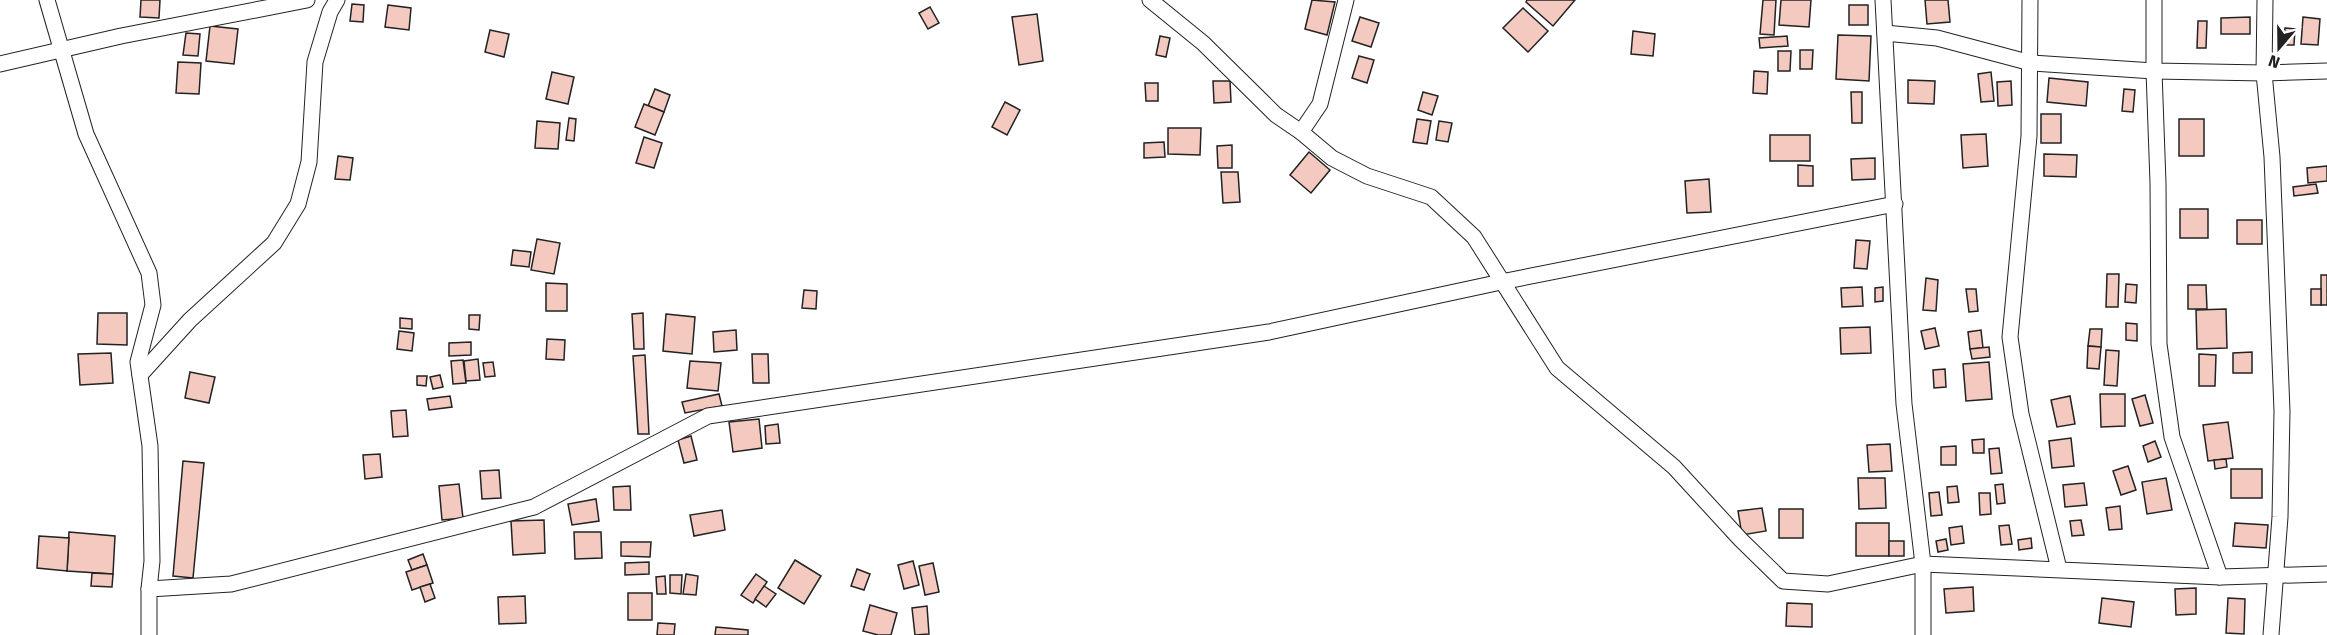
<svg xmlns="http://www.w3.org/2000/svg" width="2327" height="635" viewBox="0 0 2327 635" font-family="'Fira Sans',sans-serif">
<rect width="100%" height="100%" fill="#fff"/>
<g fill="#f3c9c0" stroke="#222" stroke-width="1.5">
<path d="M141,0h19l-1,18 -19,-1z"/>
<path d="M1312,0l23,2 -8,33 -22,-6z"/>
<path d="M1527,0h48l-22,26 -27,-24z"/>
<path d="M1763,0h13l-2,35 -14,-1z"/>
<path d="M1781,0h30l-2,27 -30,-2z"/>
<path d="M1925,0h23l2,22 -23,2z"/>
<path d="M352,4l12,1 -1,17 -13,-1z"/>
<path d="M388,5l23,3 -2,22 -24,-3z"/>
<rect x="1849" y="5" width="19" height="20"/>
<path d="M930,7l9,16 -11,6 -9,-16z"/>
<path d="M1523,8l25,23 -20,21 -25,-24z"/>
<path d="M1037,14l6,47 -24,4 -7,-48z"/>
<path d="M1360,17l19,6 -8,24 -19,-6z"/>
<path d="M2250,17v17h-29v-16z"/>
<path d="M2303,17l17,2 -2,26 -17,-1z"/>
<path d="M2198,21h9l-1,27h-9z"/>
<path d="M210,26l28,3 -4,35 -28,-3z"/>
<path d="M2285,28l10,1 -1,16h-11z"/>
<path d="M490,30l19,4 -5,23 -19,-5z"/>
<path d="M1633,31l22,3 -2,22 -22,-2z"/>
<path d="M186,33l14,1 -2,22 -15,-1z"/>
<path d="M1838,35l33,1 -2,45 -33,-2z"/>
<path d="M1160,36l10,2 -4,19 -10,-2z"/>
<path d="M1787,36l1,10 -28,2 -1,-10z"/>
<path d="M1800,50h13l-1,19h-12z"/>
<path d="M1778,51h13l-1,20h-12z"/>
<path d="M1359,56l15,4 -7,23 -15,-5z"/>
<path d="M178,62l23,1 -2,31 -23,-1z"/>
<path d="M1754,71l14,1 -1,22 -14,-1z"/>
<path d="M552,72l22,5 -6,27 -22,-5z"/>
<path d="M1991,72l3,29 -13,1 -3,-28z"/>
<path d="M2049,78l39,4 -2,24 -39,-4z"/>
<path d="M1908,80l27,1 -1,23 -26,-1z"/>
<path d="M1213,81h17l1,21 -17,1z"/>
<path d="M2011,81l1,24 -14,1 -1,-24z"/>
<path d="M1145,83h13v18h-12z"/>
<path d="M655,89l15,6 -6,17 -16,-6z"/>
<path d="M2124,89l11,1 -2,22 -11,-1z"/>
<path d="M1423,92l15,4 -6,19 -14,-5z"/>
<path d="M1851,92h11v31h-10z"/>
<path d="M1005,102l15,8 -13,25 -15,-8z"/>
<path d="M644,104l20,8 -9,23 -20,-8z"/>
<rect x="2041" y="114" width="20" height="29"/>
<path d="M569,118l7,1 -2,22 -8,-1z"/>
<path d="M1417,119l14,2 -4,23 -14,-2z"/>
<rect x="2179" y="119" width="25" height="37"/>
<path d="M537,121l23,2 -2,26 -23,-1z"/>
<path d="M1439,121l13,2 -4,19 -12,-2z"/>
<path d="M1168,128h33l-1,27 -32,-1z"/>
<path d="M1986,134l2,32 -25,2 -2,-33z"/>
<rect x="1770" y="135" width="40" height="26"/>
<path d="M644,137l18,6 -8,25 -18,-5z"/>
<path d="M1164,142l1,15 -21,1v-15z"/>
<path d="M1232,145v23h-14l-1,-22z"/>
<path d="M1309,152l21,18 -19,23 -21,-18z"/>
<path d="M2044,154l33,1 -1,22 -32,-1z"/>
<path d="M338,156l15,2 -3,22 -15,-1z"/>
<path d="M1875,158v21l-23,1 -1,-21z"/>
<path d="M1798,165l15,1v20h-15z"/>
<path d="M2327,166v15l-19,2 -1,-15z"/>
<path d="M1221,172h17l2,30 -17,1z"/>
<path d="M1709,179l2,33 -24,1 -2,-32z"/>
<path d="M2316,184l2,9 -24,3 -1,-9z"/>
<rect x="2180" y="209" width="28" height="29"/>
<rect x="2237" y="220" width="25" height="24"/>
<path d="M537,239l23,4 -6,31 -23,-4z"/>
<path d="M1856,240l14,1 -3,28 -13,-1z"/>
<path d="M513,250l18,2 -2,15 -18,-2z"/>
<path d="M2107,274h12l-1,33h-12z"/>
<rect x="2321" y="275" width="6" height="30"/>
<path d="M1926,278l12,2 -2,31 -13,-1z"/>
<path d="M546,283l21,1v27h-21z"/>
<path d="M2126,284l11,1 -1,18 -11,-1z"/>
<path d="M2188,285h18l1,24h-19z"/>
<path d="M1862,287l1,19 -21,1 -1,-19z"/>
<path d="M1883,287v14l-8,1v-14z"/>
<path d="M1966,289h10l2,22 -9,1z"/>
<rect x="2311" y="289" width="10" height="16"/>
<path d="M804,290l13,1 -1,18 -14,-1z"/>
<path d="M2226,309l1,39 -30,1 -1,-39z"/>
<path d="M98,313h29v32l-30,-1z"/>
<path d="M643,313l1,36h-10l-2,-35z"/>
<path d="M666,314l29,3 -3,37 -29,-3z"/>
<path d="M469,315h11l-1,15 -10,-1z"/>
<path d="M400,318l12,1v10l-12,-1z"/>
<path d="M2126,323l11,1v17l-11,-1z"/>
<path d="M1870,327l1,26 -30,1 -1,-26z"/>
<path d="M1935,328l4,18 -14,3 -4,-18z"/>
<path d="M2090,329h12l-1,18 -13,-1z"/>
<path d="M736,330l1,20 -23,2 -1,-20z"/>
<path d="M1981,330l2,18 -13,1 -2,-17z"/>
<path d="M399,331l15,2 -2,18 -15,-2z"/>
<path d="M547,339l18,1 -1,20 -18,-1z"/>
<path d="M471,342v13l-22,1v-13z"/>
<path d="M2088,346l13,1 -2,22 -12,-1z"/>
<path d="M1989,347l1,10 -18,2 -2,-10z"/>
<path d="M2106,350l13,1 -2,35 -13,-1z"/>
<path d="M2252,352v21h-19v-20z"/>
<path d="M111,353l2,30 -33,2 -2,-31z"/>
<path d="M752,354h16l1,29h-16z"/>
<path d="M2199,354l17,1 -1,31h-16z"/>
<path d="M645,355l4,79h-11l-5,-78z"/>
<path d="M478,359l2,21 -14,1 -2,-20z"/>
<path d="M463,360l3,23 -13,1 -2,-23z"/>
<path d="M690,361l31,2 -3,28 -31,-3z"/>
<path d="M493,362l2,14 -10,1 -2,-14z"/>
<path d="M1989,362l3,37 -26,2 -3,-37z"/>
<path d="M1945,369l1,18 -12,1 -1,-18z"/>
<path d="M190,372l25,5 -6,26 -24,-5z"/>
<path d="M440,375l3,12 -10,2 -3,-12z"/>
<path d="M417,376h10l-1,10 -9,-1z"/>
<path d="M719,394l3,12 -37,7 -3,-11z"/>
<path d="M2100,394h25v32l-24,1z"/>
<path d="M2145,395l8,28 -13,3 -8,-27z"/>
<path d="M450,396l2,11 -23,3 -2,-11z"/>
<path d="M2070,396l5,28 -18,3 -6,-27z"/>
<path d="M406,410l2,26 -15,1 -2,-26z"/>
<path d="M759,419l3,29 -29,4 -4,-30z"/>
<path d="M2228,422l5,36 -25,3 -5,-36z"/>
<path d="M778,424l2,19 -14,1 -1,-18z"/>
<path d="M691,436l6,24 -13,3 -6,-23z"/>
<path d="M2071,438l3,28 -22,2 -3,-27z"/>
<path d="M1984,439v14h-11l-1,-13z"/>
<path d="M2155,441l6,16 -13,5 -5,-16z"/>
<path d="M1890,444l2,27 -23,1 -2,-27z"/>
<path d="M1956,446v19h-15v-18z"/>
<path d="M1999,448l3,25 -11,1 -2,-25z"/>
<path d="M380,454l2,23 -17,2 -2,-24z"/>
<path d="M2226,459l1,8 -12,2 -1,-9z"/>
<path d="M183,461l21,2 -11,115 -20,-2z"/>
<path d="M2128,466l8,24 -15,5 -8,-24z"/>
<rect x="2231" y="469" width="31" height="29"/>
<path d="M499,470l2,28 -19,1 -2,-28z"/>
<path d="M1858,478h27l1,30 -27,1z"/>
<path d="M2166,478l6,32 -25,4 -5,-32z"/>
<path d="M2084,483l3,22 -22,2 -2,-22z"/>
<path d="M459,484l4,34 -21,2 -3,-34z"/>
<path d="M2003,484l2,19 -8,1 -2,-19z"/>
<path d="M630,486l1,24h-17l-1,-23z"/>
<path d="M1957,486l2,16 -11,1 -1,-16z"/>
<path d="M1939,492l3,23 -11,1 -2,-23z"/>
<path d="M1979,493h11l1,21 -11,1z"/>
<path d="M596,499l3,22 -27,4 -4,-21z"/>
<path d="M2120,506l2,23 -13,1 -3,-22z"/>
<path d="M1762,508l4,23 -24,4 -4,-24z"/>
<rect x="1779" y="509" width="24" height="29"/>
<path d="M722,510l3,20 -31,6 -4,-21z"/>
<path d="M544,520l1,33 -32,2 -2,-34z"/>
<path d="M2081,520l3,15 -12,1 -2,-15z"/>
<rect x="1856" y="523" width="33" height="33"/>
<path d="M2235,523l33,2 -2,23 -33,-2z"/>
<path d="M2009,525l3,19 -11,1 -2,-19z"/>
<path d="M1962,526l2,17 -13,2 -2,-17z"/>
<path d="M69,532l46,4 -2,38 -46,-3z"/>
<path d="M574,532h27l1,26 -27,1z"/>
<path d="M39,536l30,2 -2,33 -30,-3z"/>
<path d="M2031,538l1,10 -13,2 -1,-10z"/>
<path d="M1946,539l2,11 -10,2 -2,-11z"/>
<rect x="1889" y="541" width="15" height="15"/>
<path d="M621,542h30l-1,15 -29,-1z"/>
<path d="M423,554l4,11 -15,5 -4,-10z"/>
<path d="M795,560l26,16 -17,28 -26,-16z"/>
<path d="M913,561l6,24 -15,4 -6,-24z"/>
<path d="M649,562v12l-24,1v-12z"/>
<path d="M933,563l6,29 -14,3 -6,-29z"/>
<path d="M427,565l6,18 -21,7 -6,-18z"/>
<path d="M857,569l13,5 -6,16 -13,-4z"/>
<path d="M92,573l21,1 -1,13 -21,-1z"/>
<path d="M686,574l12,2 -2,19 -13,-1z"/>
<path d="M756,574l11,8 -14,21 -12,-8z"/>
<path d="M670,575h12l-1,19 -11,-1z"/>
<path d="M665,576l1,18h-9l-1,-17z"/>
<path d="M430,584l5,14 -10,4 -5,-15z"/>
<path d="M764,586l12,8 -10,13 -11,-8z"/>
<path d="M1973,587l1,24 -28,2 -2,-24z"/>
<path d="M2196,588v26l-20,1 -1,-26z"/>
<rect x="628" y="593" width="24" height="27"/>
<path d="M525,596l1,27 -27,1 -1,-27z"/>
<path d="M2102,598l32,4 -3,25 -32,-4z"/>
<path d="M2228,598l17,1 -1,35 -18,-1z"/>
<path d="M1787,603l25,1v23l-26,-1z"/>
<path d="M870,605l27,8 -6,22h-13l-15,-4z"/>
<path d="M927,606l2,28 -14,1 -3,-27z"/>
<path d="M658,623l17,1 -1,11h-17z"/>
<path d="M716,627l32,3v5h-33z"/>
</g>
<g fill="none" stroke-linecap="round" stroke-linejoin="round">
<g stroke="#222" stroke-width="17">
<g id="street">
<path d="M47,0l39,134 63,139 4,32 -15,57 12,84 2,115 -3,28"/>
<path d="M1150,0l53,43 73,72 25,17 31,26 35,18 64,21 43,40 83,131 117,99 67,73 42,41 45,3 95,-20 297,13 107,-3"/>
<path d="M1883,0l21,404 19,160v71"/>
<path d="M2030,0l-1,136 -19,201 11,77 38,155"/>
<path d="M2154,0v71l4,112 1,161 13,93 48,140"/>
<path d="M2265,0l-1,73 8,84 10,254 -2,106 -9,118"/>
<path d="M1885,33l52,5 94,25 123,8 110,2 63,-2"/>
<path d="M0,64l121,-28 186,-36"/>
<path d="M1301,132l19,-28 26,-104"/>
<path d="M140,375l50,-55 84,-77 24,-39 11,-42 6,-100 15,-50 7,-12"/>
<path d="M149,635v-46l82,-5 303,-77 174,-91 561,-84 232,-50 394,-78"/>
</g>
</g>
<use href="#street" stroke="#fff" stroke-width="15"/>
</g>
<g transform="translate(2279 48) rotate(200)" stroke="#ffffff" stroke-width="4.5" paint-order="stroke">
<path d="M0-4.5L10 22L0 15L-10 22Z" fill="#222222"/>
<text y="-9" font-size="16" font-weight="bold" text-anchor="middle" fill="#222222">N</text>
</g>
</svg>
